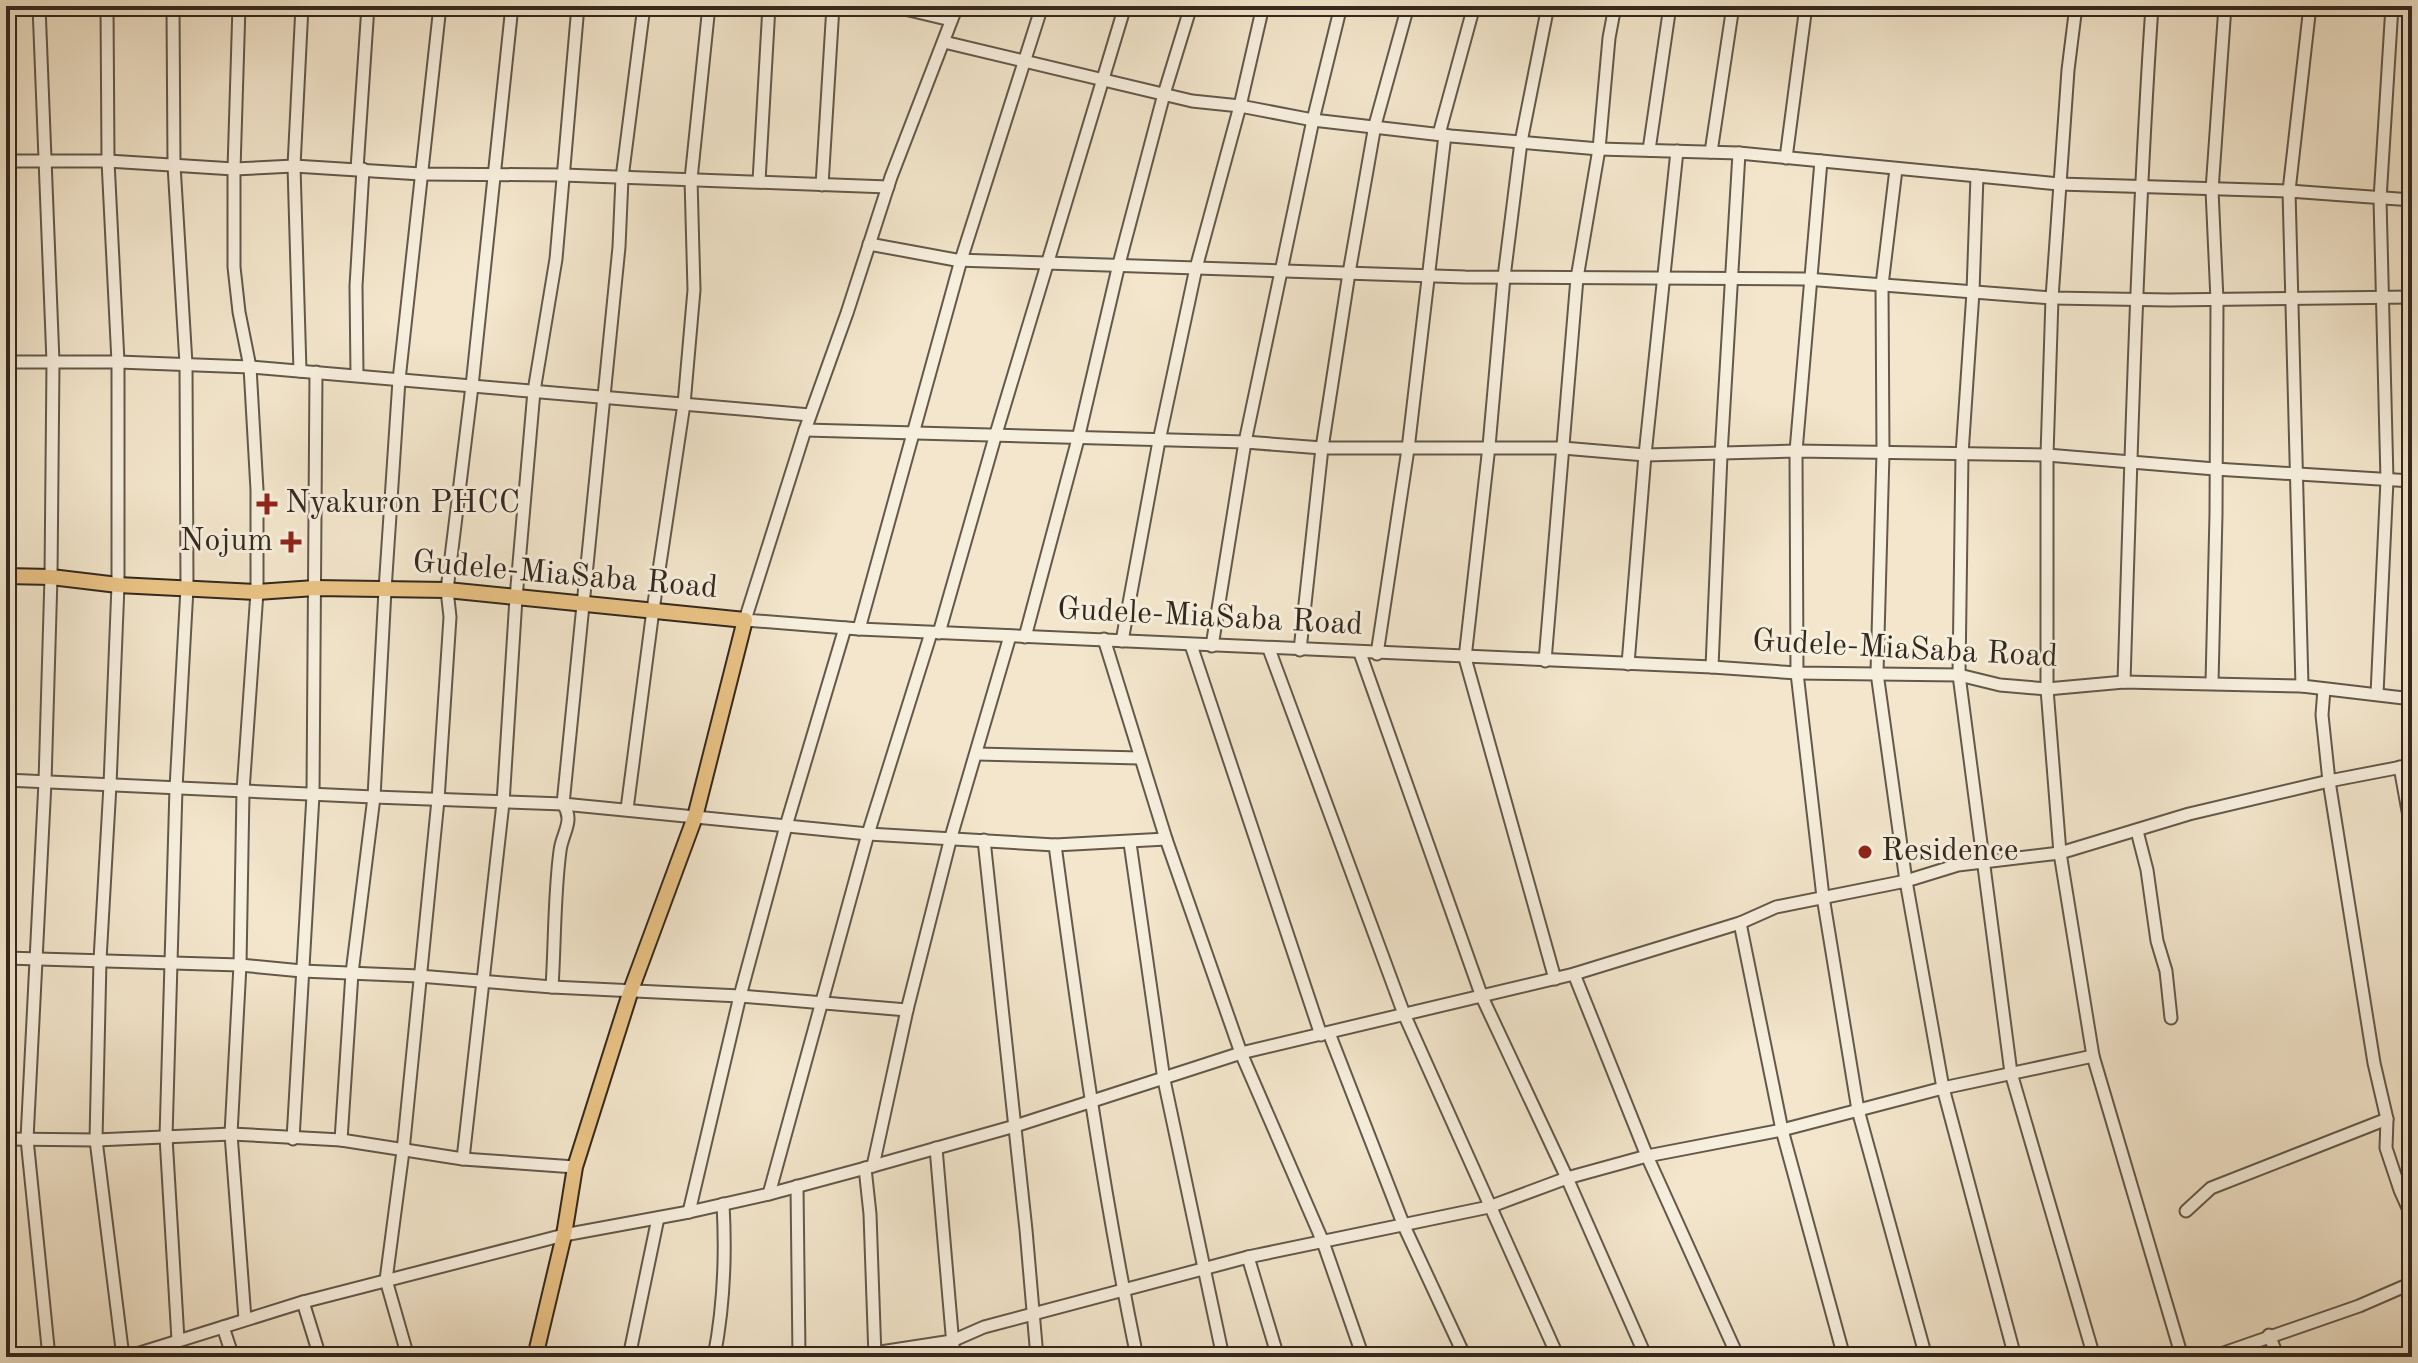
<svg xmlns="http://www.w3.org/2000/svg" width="2418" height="1363" viewBox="0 0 2418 1363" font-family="'Old Standard TT',serif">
<rect width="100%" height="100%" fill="#f3e6cc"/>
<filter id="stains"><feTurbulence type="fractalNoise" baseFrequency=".0025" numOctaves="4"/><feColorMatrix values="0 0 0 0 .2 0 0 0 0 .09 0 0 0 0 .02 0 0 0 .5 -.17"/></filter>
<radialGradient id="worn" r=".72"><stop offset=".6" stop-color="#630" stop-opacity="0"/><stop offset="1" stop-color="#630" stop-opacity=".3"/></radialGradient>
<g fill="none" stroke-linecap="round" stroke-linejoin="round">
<g stroke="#63584a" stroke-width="15">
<g id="minor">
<path d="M39,6l14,356 -2,215 -6,205 -18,357 22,218"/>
<path d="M107,6l1,155 10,201v223l-8,200 -10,175 -4,180 27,217"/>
<path d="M173,6l1,159 12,199 1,224 -11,200 -10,349 12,203"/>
<path d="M239,6l-5,163v98l5,45 11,55 7,123v102l-14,199 -3,174 -9,169 14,185"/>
<path d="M892,6l59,14"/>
<path d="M957,6l-66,171 -44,136 -42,117 -60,190 114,9 853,38 85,6 162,2 41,10 47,4 77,-7 178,4 110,13"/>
<path d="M1548,6l-27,136 -17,135 -15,169 -24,212 90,321"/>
<path d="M2076,6l-8,64 -16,228 -5,157v234l13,164 33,203 89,301"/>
<path d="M944,42l248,59 48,5 73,14 138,16 148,13 140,4 320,31 230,7 123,9"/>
<path d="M1439,134l35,-128"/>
<path d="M1649,150l21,-144"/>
<path d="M1711,152l22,-146"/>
<path d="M1786,158l20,-152"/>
<path d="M6,161h102l126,8 60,-3 127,8 142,1 325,12"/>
<path d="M1821,161l-25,290 1,222 26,224 35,213 68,247"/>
<path d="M357,169l11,-163"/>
<path d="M1896,169l-14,116 1,168 -6,220 29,208 37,207 72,269"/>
<path d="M1977,176l-4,116 -11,162 -3,221 52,398 83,284"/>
<path d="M759,181l10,-175"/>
<path d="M822,185l11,-179"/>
<path d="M869,244l87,16 509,17 341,2 246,19 117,2 243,-3"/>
<path d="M6,362h112l132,5 560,48"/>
<path d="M300,371l-6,-205 8,-160"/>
<path d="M357,375l-1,-89 7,-117"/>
<path d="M805,430l440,12 77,6h241l82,7 151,-4 251,4 168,14 197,12"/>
<path d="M859,629l102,-369 81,-254"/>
<path d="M939,633l56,-196 130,-431"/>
<path d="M1025,637l53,-198 41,-175 45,-170 27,-88"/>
<path d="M1104,639l62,200 75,214 82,189 40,115"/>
<path d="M1122,641l37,-200 37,-173 44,-162 23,-100"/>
<path d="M1191,645l130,390"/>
<path d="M1212,646l33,-204 68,-322 28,-114"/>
<path d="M1269,649l135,365 154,343"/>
<path d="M1300,650l22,-202 27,-175 26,-148 33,-119"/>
<path d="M1360,653l122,344 85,181 79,179"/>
<path d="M1377,654l31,-205 37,-314"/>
<path d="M1545,661l32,-383 22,-129 10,-111 6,-32"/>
<path d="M1628,664l17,-209 32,-304"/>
<path d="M1712,667l9,-212 18,-302"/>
<path d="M2124,682c7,-226 13,-451 28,-676"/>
<path d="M2212,683l4,-169 1,-214 -5,-110 13,-184"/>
<path d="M2302,686l-13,-495 21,-185"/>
<path d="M2324,689l-2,26 7,66 45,282 13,56 -1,29 14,42 12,27"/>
<path d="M2377,694l10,-214 -7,-281 12,-193"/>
<path d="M977,754l163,4"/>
<path d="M2400,767l12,66"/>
<path d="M6,780l368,17 189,7 305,30 187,11 111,-6"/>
<path d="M627,809l26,-199 31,-206 10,-114 -3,-111 18,-173"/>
<path d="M2137,831l10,39 10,71 9,30 5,47"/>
<path d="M984,840l42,390 11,127"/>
<path d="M1130,843l34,237 59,277"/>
<path d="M1055,845c23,171 47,343 82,512"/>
<path d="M1740,923l42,207 62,227"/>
<path d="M6,958l234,7 62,6 117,5 133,11 188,9 167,14"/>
<path d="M1574,974l73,182 91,201"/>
<path d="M552,987c3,-45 2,-91 8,-136 2,-18 15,-30 3,-47l56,-557 3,-69 22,-172"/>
<path d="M1329,1033l75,193 61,131"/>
<path d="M6,1139l90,1 135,-6 110,6 122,19 112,8"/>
<path d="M293,1139l20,-344 3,-423"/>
<path d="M341,1140l11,-167 22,-176 11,-207 14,-210 41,-374"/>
<path d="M936,1148l18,209"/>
<path d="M463,1159l40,-356 13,-205 18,-207 22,-132 22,-253"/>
<path d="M873,1166l34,-156 44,-173 59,-201"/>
<path d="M865,1168l5,46 5,143"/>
<path d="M797,1186l2,171"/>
<path d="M769,1194l99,-360 63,-201"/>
<path d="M2186,1211l25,-23 176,-69"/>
<path d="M689,1212l51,-216 46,-170 59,-198"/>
<path d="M1248,1257l30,100"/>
<path d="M303,1302l17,55"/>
<path d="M223,1327l10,30"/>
<path d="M2269,1335l9,22"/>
<path d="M127,1357l176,-55 261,-67 125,-23 80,-18 104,-28 142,-40 226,-73 333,-79 166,-51 36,-16 130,-26 52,-16 102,-12 129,-39 140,-33 83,-16"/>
<path d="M408,1357l-22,-77 17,-129 35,-351 12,-183 -3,-27 25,-204 40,-380"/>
<path d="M629,1357l29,-139"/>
<path d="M714,1357c10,-51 12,-101 9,-153"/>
<path d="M866,1357l8,-4 78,-12 32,-14 264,-70 241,-50 78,-29 80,-22 135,-26 161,-42 150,-32"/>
<path d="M2212,1357l147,-51 53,-23"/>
</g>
</g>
<g stroke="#33281f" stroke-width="18">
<path id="major" d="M6,576l45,1 67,8 139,7 58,-4 132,2 298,30 -50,197 -64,173 -56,177 -11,68 -29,122"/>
</g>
<use href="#minor" stroke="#f7efde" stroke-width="11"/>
<use href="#major" stroke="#eac386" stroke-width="14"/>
</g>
<g fill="#8f2418" stroke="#f7efde" stroke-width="3">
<path d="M263 492h8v8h8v8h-8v8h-8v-8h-8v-8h8z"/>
<path d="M287 530h8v8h8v8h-8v8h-8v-8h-8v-8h8z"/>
<circle cx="1865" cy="852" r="8"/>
</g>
<g text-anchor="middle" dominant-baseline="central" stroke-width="6" stroke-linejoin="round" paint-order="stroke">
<g font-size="32" fill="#33281f" stroke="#f7efde" text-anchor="start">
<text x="285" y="504">Nyakuron PHCC</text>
<text x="273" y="542" text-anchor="end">Nojum</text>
<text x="1881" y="852">Residence</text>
</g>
<g font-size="32" fill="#33281f" stroke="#f7efde">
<text transform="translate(565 576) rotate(5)">Gudele-MiaSaba Road</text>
<text transform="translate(1210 618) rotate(3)">Gudele-MiaSaba Road</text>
<text transform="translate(1905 650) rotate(3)">Gudele-MiaSaba Road</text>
</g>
</g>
<rect width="2418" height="1363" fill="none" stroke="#f3e6cc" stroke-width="32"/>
<rect x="8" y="8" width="2402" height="1347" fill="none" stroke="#33281f" stroke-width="4"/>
<rect x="16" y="16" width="2386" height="1331" fill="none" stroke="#33281f" stroke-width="2"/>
<rect width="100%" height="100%" filter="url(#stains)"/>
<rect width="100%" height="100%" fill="url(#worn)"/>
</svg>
